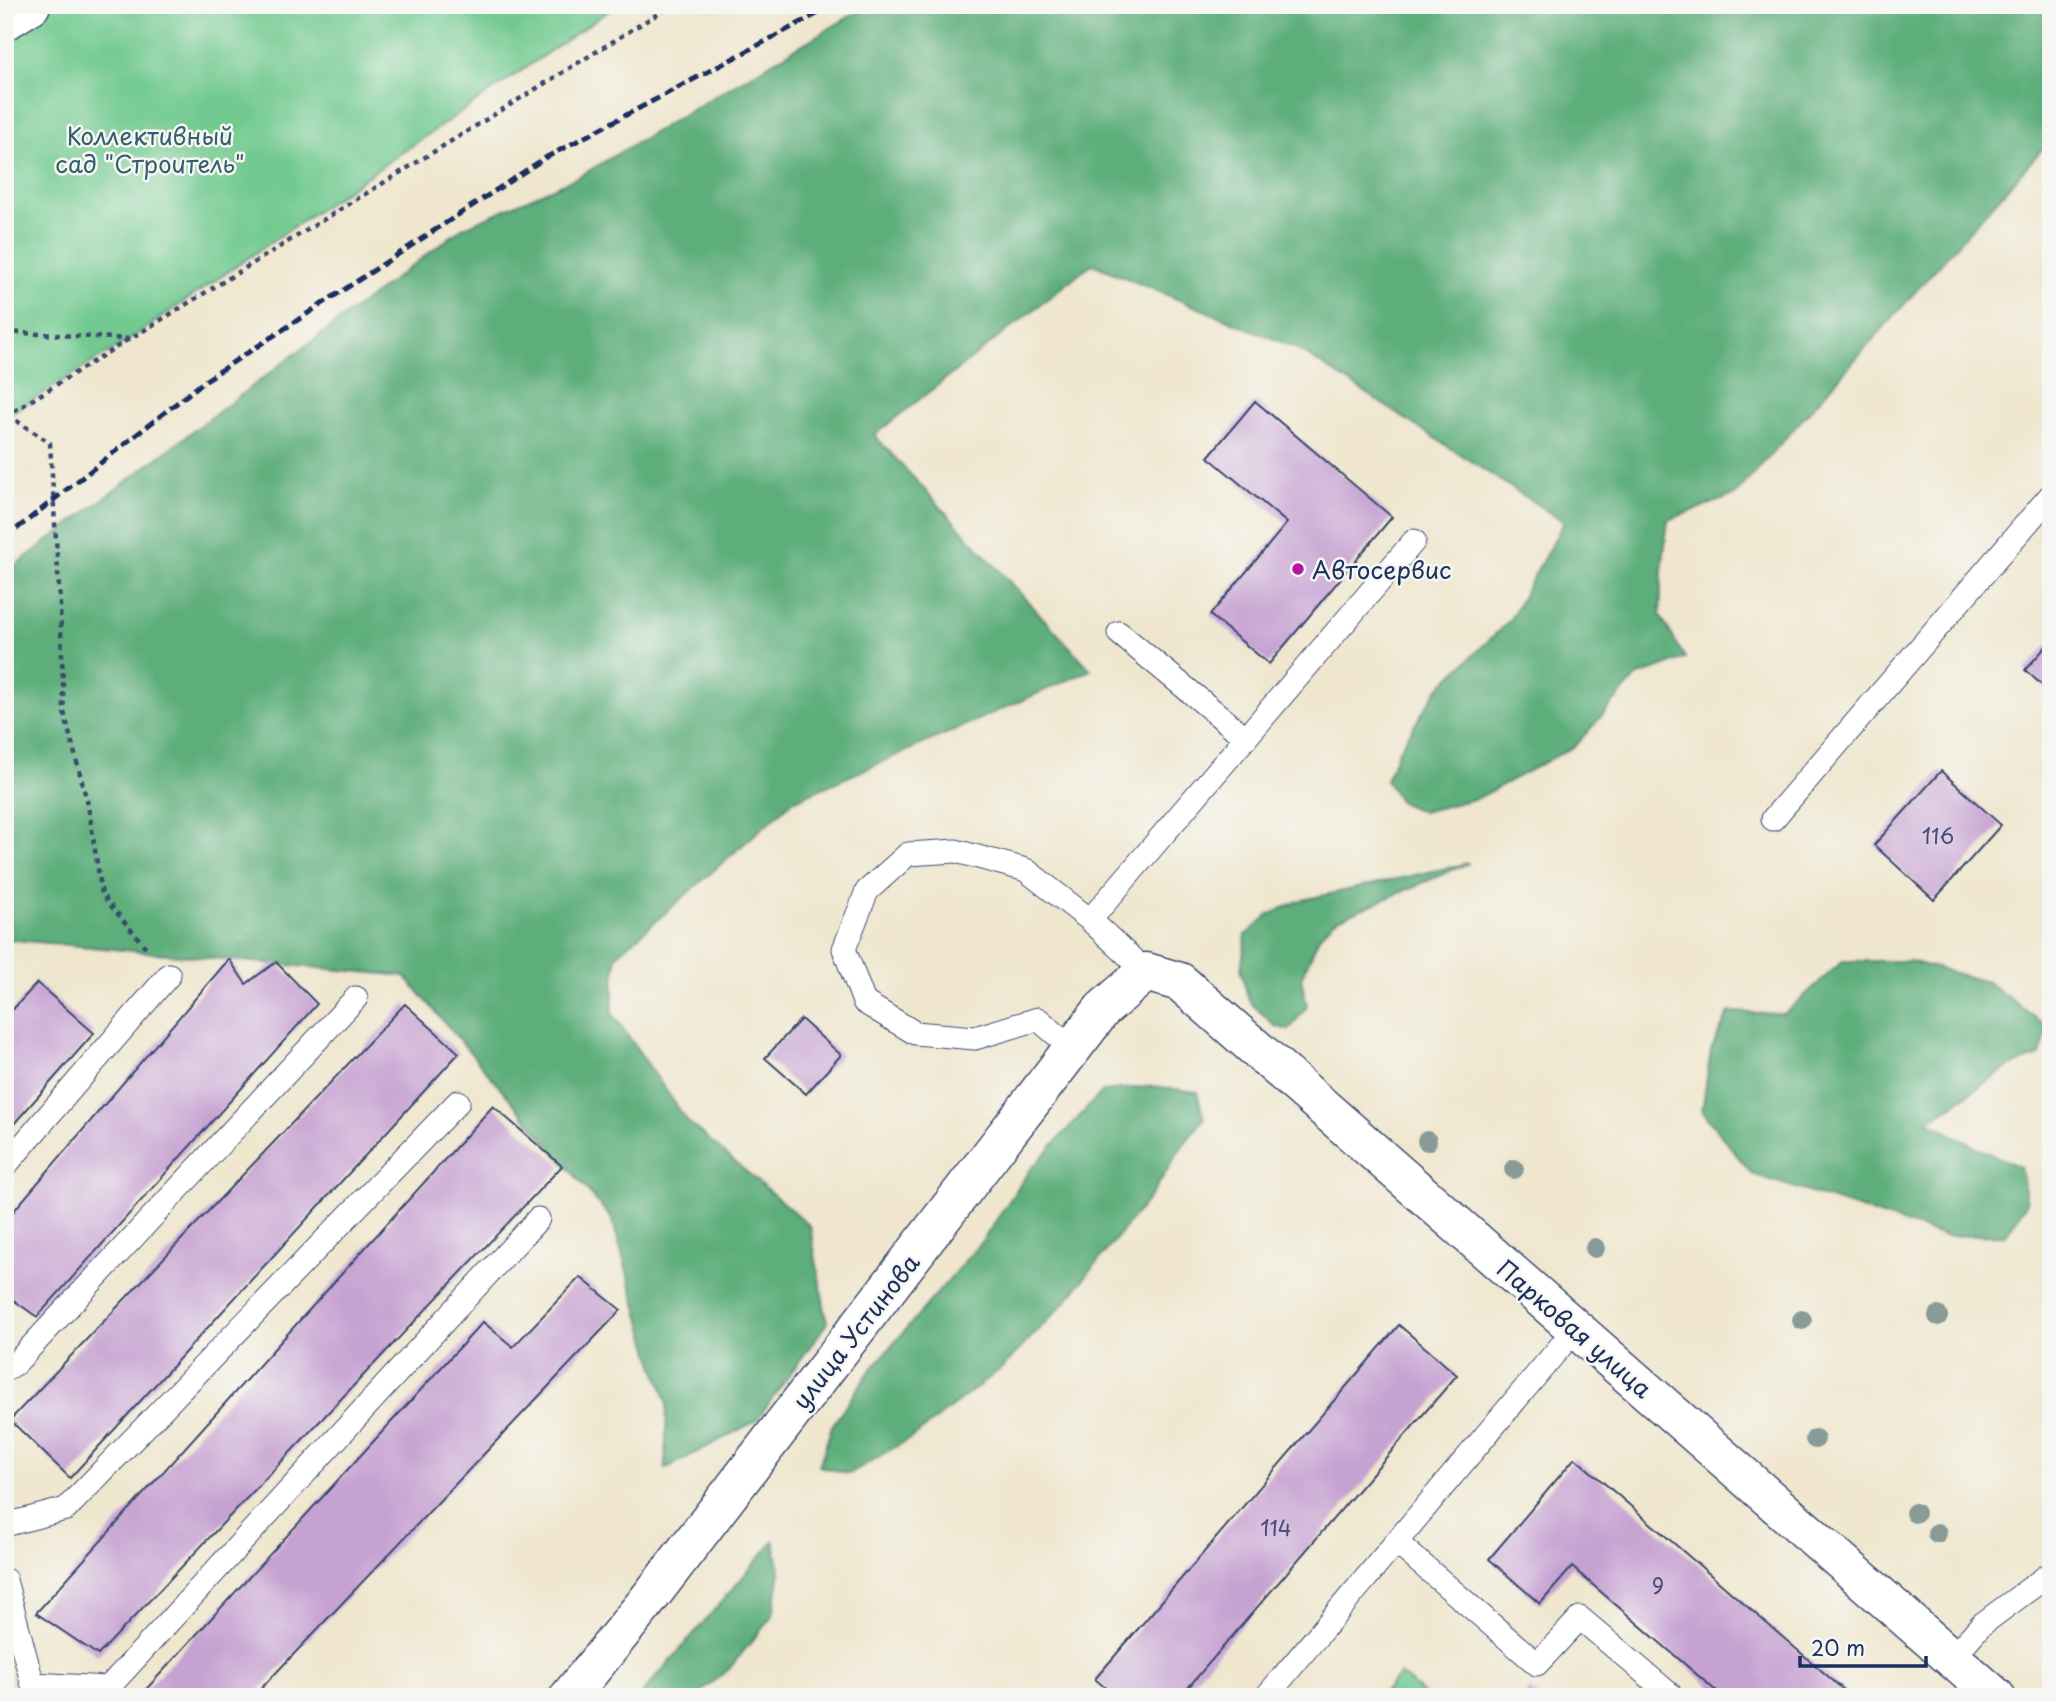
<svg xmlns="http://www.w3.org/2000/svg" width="2056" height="1702" font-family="'Playpen Sans',sans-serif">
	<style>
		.green { fill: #72ca90; stroke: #467c77; stroke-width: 2 }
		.forest { fill: #5dae7a; stroke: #3c6e6c; stroke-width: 2 }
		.building { fill: #c6a2d2 }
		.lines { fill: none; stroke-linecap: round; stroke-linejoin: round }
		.lane-casing { stroke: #3b4a6f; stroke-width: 25 }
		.street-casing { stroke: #3b4a6f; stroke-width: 41 }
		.secondary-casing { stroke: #3b4a6f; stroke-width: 41 }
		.path { stroke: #3b4a6f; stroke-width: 4.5; stroke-dasharray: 5 5; stroke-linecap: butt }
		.lane { stroke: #fff; stroke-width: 23 }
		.street { stroke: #fff; stroke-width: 38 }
		.secondary { stroke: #fff; stroke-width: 38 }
		.rail { stroke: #1b2f5e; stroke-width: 5; stroke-dasharray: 10 5; stroke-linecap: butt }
		.tree { fill: #899b98 }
		.poi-dot { fill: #b5179e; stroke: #f6f6f2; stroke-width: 2.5 }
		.labels { text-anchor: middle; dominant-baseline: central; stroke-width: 5; stroke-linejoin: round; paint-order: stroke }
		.number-label { font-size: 21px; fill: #464c7b }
		.park-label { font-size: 24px; fill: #355e6d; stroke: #f6f6f2 }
		.poi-label { font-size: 24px; fill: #1b2f5e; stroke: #f6f6f2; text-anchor: start }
		.street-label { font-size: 24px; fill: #1b2f5e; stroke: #f6f6f2 }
	</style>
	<rect width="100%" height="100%" fill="#f6f6f2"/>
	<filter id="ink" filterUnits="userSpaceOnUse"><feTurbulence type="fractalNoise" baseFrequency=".0143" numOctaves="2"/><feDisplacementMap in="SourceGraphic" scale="14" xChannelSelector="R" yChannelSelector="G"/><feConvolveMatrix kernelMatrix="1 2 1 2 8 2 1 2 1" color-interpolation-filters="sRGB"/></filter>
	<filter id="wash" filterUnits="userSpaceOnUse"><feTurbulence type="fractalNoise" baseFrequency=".00686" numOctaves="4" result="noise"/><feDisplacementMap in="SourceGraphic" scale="28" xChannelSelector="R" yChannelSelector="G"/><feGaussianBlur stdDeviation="1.57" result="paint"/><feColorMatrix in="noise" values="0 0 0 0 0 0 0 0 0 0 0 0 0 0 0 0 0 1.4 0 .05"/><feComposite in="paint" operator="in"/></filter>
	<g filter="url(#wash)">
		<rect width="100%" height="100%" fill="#efe6cd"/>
		<path class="green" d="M 5,5 L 617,5 L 130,339 L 8,415 L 5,414 Z
			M 1400,1674 L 1427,1697 L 1380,1697 Z"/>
		<path class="forest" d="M 869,5 L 2051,5 L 2051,139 L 1735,495 L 1668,520 L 1662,570 L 1660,615 L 1685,658 L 1636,677 L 1575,746 L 1478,798 L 1422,812 L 1400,802 L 1386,780 L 1399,750 L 1436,691 L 1509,621 L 1564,522 L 1296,348 L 1092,264 L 874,435 L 1091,670 L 793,801 L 616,956 L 612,1013 L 688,1122 L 810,1226 L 827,1323 L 756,1421 L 665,1469 L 667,1402 L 651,1356 L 612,1219 L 405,976 L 5,939 L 5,573 L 462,228 L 578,177 Z
			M 1469,863 L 1336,920 L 1320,935 L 1301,978 L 1307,1006 L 1289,1030 L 1275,1026 L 1249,1001 L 1241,971 L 1246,935 L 1268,915 L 1298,901 Z
			M 1843,961 L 1910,961 L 1987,982 L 2048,1027 L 2040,1056 L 2010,1066 L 1929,1121 L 1973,1146 L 2020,1167 L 2027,1202 L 2006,1235 L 1944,1236 L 1752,1174 L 1702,1112 L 1711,1050 L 1729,1012 L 1784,1014 Z
			M 1152,1086 L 1197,1092 L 1204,1119 L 1183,1145 L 1152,1194 L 1066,1301 L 1003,1367 L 916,1435 L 849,1474 L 819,1466 L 832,1426 L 869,1372 L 983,1240 L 1029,1171 L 1103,1091 Z
			M 774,1541 L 780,1572 L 773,1615 L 729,1669 L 695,1697 L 639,1697 Z"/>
		<g id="blocks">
			<path class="building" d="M 1255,401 L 1392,517 L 1269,664 L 1210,615 L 1287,523 L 1208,457 Z
				M 2051,641 L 2051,693 L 2025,670 Z
				M 1941,771 L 2001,825 L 1934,900 L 1874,845 Z
				M 229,959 L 246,984 L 276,962 L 317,1004 L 37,1317 L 5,1294 L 5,1221 Z
				M 37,983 L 94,1033 L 5,1134 L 5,1018 Z
				M 405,1004 L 459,1053 L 70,1478 L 10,1420 Z
				M 801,1019 L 841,1055 L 806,1094 L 765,1058 Z
				M 493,1106 L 562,1166 L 98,1655 L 36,1613 Z
				M 580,1277 L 621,1310 L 253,1697 L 139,1697 L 483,1322 L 513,1347 Z
				M 1399,1325 L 1457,1375 L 1180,1697 L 1116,1697 L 1095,1679 Z
				M 1575,1458 L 1852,1697 L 1723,1697 L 1572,1567 L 1540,1604 L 1489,1559 Z
				M 1530,1689 L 1539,1697 L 1524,1697 Z"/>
		</g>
	</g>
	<g filter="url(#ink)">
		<use href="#blocks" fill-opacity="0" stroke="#3b4a6f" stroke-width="2"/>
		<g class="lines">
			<g class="lane-casing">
				<path id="lane" d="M 1119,633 L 1246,738
					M 1773,819 L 2051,495
					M 1090,920 L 1414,541
					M 1072,1048 L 1038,1019 L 975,1038 L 915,1033 L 864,1002 L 844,949 L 867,891 L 908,854 L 956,851 L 1026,870 L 1090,920 L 1146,972
					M 5,1166 L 169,975
					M 5,1370 L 16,1363 L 356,998
					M 5,1525 L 66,1509 L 458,1102
					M 1396,1542 L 1537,1664 L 1580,1618 L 1673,1697
					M 5,1580 L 36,1697
					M 1952,1658 L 1981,1625 L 2051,1573
					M 33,1684 L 108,1688 L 538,1219
					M 1266,1697 L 1576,1328"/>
			</g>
			<g class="street-casing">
				<path id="street" d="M 5,21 L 31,5"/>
			</g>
			<g class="secondary-casing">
				<path id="secondary" d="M 569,1697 L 644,1605 L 1102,1010 L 1146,972 L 1180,982 L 1996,1697"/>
			</g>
			<path class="path" d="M 5,332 L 130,339 L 672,5
				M 5,414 L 8,415 L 129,339
				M 8,415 L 50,443 L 60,604 L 64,712 L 88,805 L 102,895 L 148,950"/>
			<use href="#lane" class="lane"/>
			<use href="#street" class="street"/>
			<use href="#secondary" class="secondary"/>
			<path class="rail" d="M 5,538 L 206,380 L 545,158 L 834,5"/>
		</g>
		<g class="tree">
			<circle cx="1427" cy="1141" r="10"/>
			<circle cx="1514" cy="1169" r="10"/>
			<circle cx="1595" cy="1248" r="10"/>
			<circle cx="1938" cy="1316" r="10"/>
			<circle cx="1802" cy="1320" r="10"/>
			<circle cx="1815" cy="1439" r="10"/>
			<circle cx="1915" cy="1513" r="10"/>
			<circle cx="1937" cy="1533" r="10"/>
		</g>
	</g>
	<circle class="poi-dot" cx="1298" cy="569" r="7"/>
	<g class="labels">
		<g class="number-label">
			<text x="1938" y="835">116</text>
			<text x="1276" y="1527">114</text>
			<text x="1658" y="1585">9</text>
		</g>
		<g class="park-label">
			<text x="150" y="135">Коллективный<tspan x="150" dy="28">сад "Строитель"</tspan></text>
		</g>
		<g class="poi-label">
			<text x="1312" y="569">Автосервис</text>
		</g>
		<g class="street-label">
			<text transform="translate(1575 1328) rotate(41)">Парковая улица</text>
			<text transform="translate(855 1331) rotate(-52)">улица Устинова</text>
		</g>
	</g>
	<rect width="2056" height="1702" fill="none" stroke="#f6f6f2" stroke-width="28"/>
	<path d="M1800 1656v10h126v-10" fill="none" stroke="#1b2f5e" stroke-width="3.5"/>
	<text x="1811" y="1656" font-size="21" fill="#1b2f5e" stroke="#f6f6f2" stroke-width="5" paint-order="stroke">20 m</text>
</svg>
